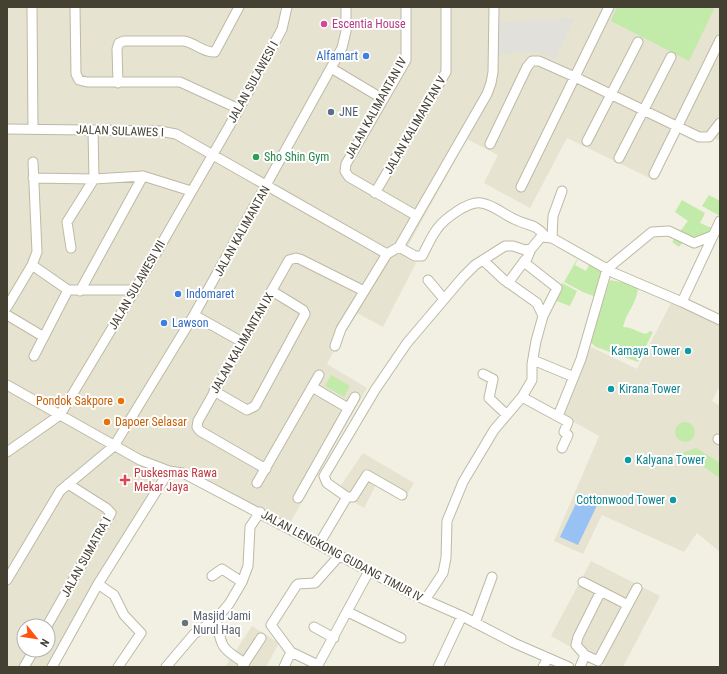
<svg xmlns="http://www.w3.org/2000/svg" width="727" height="674" font-family="'Roboto Condensed',sans-serif">
	<style>
		.residential { fill: #e6e3d0; fill-rule: evenodd }
		.green { fill: #c2eaa8; fill-rule: evenodd }
		.parking { fill: #e2e0db }
		.water { fill: #99c2f4 }
		.lines { fill: none; stroke-linecap: round; stroke-linejoin: round }
		.minor-casing { stroke: #beb9a4; stroke-width: 11 }
		.minor { stroke: #fff; stroke-width: 9 }
		.hotel-dot { fill: #d1479c; stroke: #fff; stroke-width: 1.5 }
		.shop-dot { fill: #3f7fe0; stroke: #fff; stroke-width: 1.5 }
		.service-dot { fill: #5c6f8a; stroke: #fff; stroke-width: 1.5 }
		.leisure-dot { fill: #2e9e5b; stroke: #fff; stroke-width: 1.5 }
		.culture-dot { fill: #0f9aa8; stroke: #fff; stroke-width: 1.5 }
		.food-dot { fill: #e8710a; stroke: #fff; stroke-width: 1.5 }
		.health-dot { fill: #e0444e; stroke: #fff; stroke-width: 1.5 }
		.worship-dot { fill: #6b7280; stroke: #fff; stroke-width: 1.5 }
		.labels { text-anchor: middle; dominant-baseline: central; stroke-width: 4; stroke-linejoin: round; paint-order: stroke }
		.hotel-label { font-size: 12px; fill: #b23c85; stroke: #fff; text-anchor: start }
		.shop-label { font-size: 12px; fill: #366cbe; stroke: #fff; text-anchor: start }
		.street-label { font-size: 12px; fill: #444032; stroke: #fff }
		.service-label { font-size: 12px; fill: #4e5e75; stroke: #fff; text-anchor: start }
		.leisure-label { font-size: 12px; fill: #27864d; stroke: #fff; text-anchor: start }
		.culture-label { font-size: 12px; fill: #0d838f; stroke: #fff; text-anchor: end }
		.food-label { font-size: 12px; fill: #c56008; stroke: #fff; text-anchor: end }
		.health-label { font-size: 12px; fill: #be3a42; stroke: #fff; text-anchor: start }
		.worship-label { font-size: 12px; fill: #5b616d; stroke: #fff; text-anchor: start }
	</style>
	<rect width="100%" height="100%" fill="#f2f0e2"/>
	<path class="residential" d="M 7,7 L 720,7 L 720,140 L 680,131 L 656,181 L 567,138 L 530,208 L 484,183 L 498,155 L 467,139 L 403,255 L 416,263 L 383,327 L 355,312 L 327,364 L 367,388 L 290,523 L 180,469 L 160,471 L 131,525 L 48,667 L 7,667 ZM 24,626 L 48,626 L 48,650 L 24,650 Z
		M 672,301 L 720,320 L 720,386 L 712,401 L 720,406 L 720,552 L 697,533 L 684,552 L 602,515 L 583,554 L 554,541 L 599,436 L 560,414 L 591,347 L 637,369 Z
		M 363,453 L 414,483 L 403,501 L 376,485 L 364,508 L 337,491 Z
		M 591,561 L 660,596 L 623,667 L 607,667 L 551,636 Z
		M 252,626 L 279,643 L 266,667 L 225,667 Z"/>
	<path class="green" d="M 617,7 L 715,7 L 689,61 L 611,21 Z
		M 709,195 L 720,201 L 720,216 L 702,206 Z
		M 682,200 L 705,213 L 700,223 L 714,229 L 705,247 L 686,238 L 679,247 L 672,242 L 688,221 L 675,212 Z
		M 580,254 L 604,270 L 596,297 L 583,292 L 564,282 ZM 579,257 L 590,263 L 586,271 L 575,265 Z
		M 610,280 L 626,283 L 638,288 C 637,303 626,313 623,327 C 632,327 637,332 646,334 L 650,331 L 653,332 L 638,362 L 596,347 L 589,341 Z
		M 562,283 L 577,291 L 570,306 L 554,300 Z
		M 331,375 L 350,386 L 344,397 L 325,386 Z
		M675 432a10 10 0 1 1 20 0a10 10 0 1 1-20 0Z
		M 696,448 L 720,463 L 720,478 C 703,467 697,457 676,464 L 682,453 Z"/>
	<path class="parking" d="M 575,18 L 555,59 L 538,52 L 510,53 L 497,56 L 499,22 Z"/>
	<path class="water" d="M 580,495 L 592,501 L 594,496 L 601,497 L 578,545 L 560,537 Z"/>
	<g class="lines">
		<g class="minor-casing">
			<path id="minor" d="M 32,7 L 33,129
				M 75,7 L 76,74 L 79,80 L 87,82 L 180,82 L 239,109
				M 406,7 L 406,60 L 346,164 L 345,171 L 349,177 L 417,216
				M 331,68 L 383,99
				M 118,83 L 117,49 L 119,43 L 124,41 L 184,41 C 195,43 204,53 215,52 L 239,7
				M 7,129 L 160,131 L 176,134 L 387,254 L 399,247 L 487,94 L 491,83 L 493,72 L 494,7
				M 587,141 L 638,42
				M 490,144 L 527,67 L 532,61 L 539,61 L 575,77 L 699,137 L 709,137 L 720,123
				M 619,158 L 671,57
				M 33,162 L 37,252 L 32,265 L 68,290 L 135,290
				M 654,174 L 720,40
				M 33,178 L 94,179 L 143,176 L 191,191
				M 521,187 L 609,7
				M 375,193 L 446,72 L 446,7
				M 720,221 L 682,302 L 720,320
				M 552,238 L 553,216 L 562,191
				M 399,247 L 415,256 L 422,256 C 427,247 431,237 437,229 C 444,219 468,201 481,203 C 492,204 503,214 514,219 C 527,226 535,223 545,236
				M 71,248 L 67,222 L 94,179 L 93,130
				M 483,260 L 503,279 L 537,303 L 543,316
				M 428,280 L 444,299
				M 508,283 L 525,260
				M 80,291 L 143,176
				M 7,307 L 32,265
				M 7,315 L 44,337
				M 194,315 L 242,342
				M 335,346 L 341,329 L 387,254
				M 34,356 L 68,290
				M 533,360 L 574,377
				M 483,374 L 493,379 L 489,398 L 507,415
				M 7,385 L 140,460 L 169,471 L 183,473 L 412,594 L 462,616 L 514,643 L 569,667
				M 312,387 L 348,408
				M 214,391 L 247,410 L 255,406 L 305,314 L 303,310 L 272,291
				M 522,397 L 532,380 L 532,364 L 536,341 L 543,316 L 557,288 L 525,263 L 531,249 L 541,237 L 552,238 L 614,273 L 682,302
				M 558,416 L 581,359 L 607,269 L 652,232 L 669,231 L 694,243 L 712,236
				M 718,439 L 720,440
				M 7,452 L 60,415 L 135,290 L 239,109 L 282,29 L 287,7
				M 266,469 L 200,431 L 197,427 L 198,421 L 289,260 L 296,258 L 300,259 L 364,291
				M 257,483 L 319,375
				M 347,497 L 327,483 L 324,476 L 375,390 L 407,343 L 463,277 L 475,265 L 505,246 L 513,246 L 525,250 L 531,249
				M 298,498 L 355,397
				M 319,544 L 347,497 L 353,497 L 367,475 L 402,495
				M 340,555 L 315,583 L 298,584 L 296,586 L 271,625 L 291,652 L 318,665 L 369,571
				M 212,576 L 222,569 L 242,582
				M 7,580 L 60,491 L 114,446 L 194,315 L 342,48 L 346,31 L 346,7
				M 583,582 L 628,605
				M 98,584 L 114,595 L 124,615 L 141,633 L 118,667
				M 601,591 L 578,637 L 576,645 L 585,655 L 598,661 L 637,588
				M 425,600 L 443,573 L 446,558 L 447,521 L 463,482 L 494,430 L 522,397 L 568,422 L 564,432 L 568,435 L 562,448
				M 348,612 L 401,638
				M 216,619 C 222,647 220,648 245,663
				M 475,623 L 492,577
				M 47,626 L 111,513 L 106,508 L 68,484
				M 314,627 L 334,638
				M 24,667 L 34,650
				M 52,667 L 98,584 L 169,471
				M 166,667 L 194,634 L 216,619 L 229,604 L 242,582 L 248,566 L 250,527 L 260,512
				M 242,667 L 261,638
				M 284,667 L 291,652
				M 438,667 L 462,616
				M 543,667 L 548,658
				M 580,667 L 585,655"/>
		</g>
		<use href="#minor" class="minor"/>
	</g>
	<circle class="hotel-dot" cx="324" cy="24" r="4"/>
	<g class="shop-dot">
		<circle cx="366" cy="56" r="4"/>
		<circle cx="178" cy="294" r="4"/>
		<circle cx="164" cy="323" r="4"/>
	</g>
	<circle class="service-dot" cx="331" cy="112" r="4"/>
	<circle class="leisure-dot" cx="256" cy="157" r="4"/>
	<g class="culture-dot">
		<circle cx="688" cy="351" r="4"/>
		<circle cx="611" cy="389" r="4"/>
		<circle cx="628" cy="460" r="4"/>
		<circle cx="673" cy="500" r="4"/>
	</g>
	<g class="food-dot">
		<circle cx="121" cy="401" r="4"/>
		<circle cx="107" cy="422" r="4"/>
	</g>
	<path class="health-dot" d="M123 474h4v4h4v4h-4v4h-4v-4h-4v-4h4z"/>
	<circle class="worship-dot" cx="185" cy="623" r="4"/>
	<g class="labels">
		<g class="hotel-label">
			<text x="332" y="24">Escentia House</text>
		</g>
		<g class="shop-label">
			<text x="358" y="56" text-anchor="end">Alfamart</text>
			<text x="186" y="294">Indomaret</text>
			<text x="172" y="323">Lawson</text>
		</g>
		<g class="street-label">
			<text transform="translate(253 82) rotate(-61)">JALAN SULAWESI I</text>
			<text transform="translate(376 108) rotate(-61)">JALAN KALIMANTAN IV</text>
			<text transform="translate(415 125) rotate(-60)">JALAN KALIMANTAN V</text>
			<text transform="translate(120 131) rotate(2)">JALAN SULAWES I</text>
			<text transform="translate(242 231) rotate(-61)">JALAN KALIMANTAN</text>
			<text transform="translate(137 285) rotate(-60)">JALAN SULAWESI VII</text>
			<text transform="translate(242 343) rotate(-60)">JALAN KALIMANTAN IX</text>
			<text transform="translate(342 556) rotate(28)">JALAN LENGKONG GUDANG TIMUR IV</text>
			<text transform="translate(86 557) rotate(-61)">JALAN SUMATRA I</text>
		</g>
		<g class="service-label">
			<text x="339" y="112">JNE</text>
		</g>
		<g class="leisure-label">
			<text x="264" y="157">Sho Shin Gym</text>
		</g>
		<g class="culture-label">
			<text x="680" y="351">Kamaya Tower</text>
			<text x="619" y="389" text-anchor="start">Kirana Tower</text>
			<text x="636" y="460" text-anchor="start">Kalyana Tower</text>
			<text x="665" y="500">Cottonwood Tower</text>
		</g>
		<g class="food-label">
			<text x="113" y="401">Pondok Sakpore</text>
			<text x="115" y="422" text-anchor="start">Dapoer Selasar</text>
		</g>
		<g class="health-label">
			<text x="134" y="473">Puskesmas Rawa<tspan x="134" dy="14">Mekar Jaya</tspan></text>
		</g>
		<g class="worship-label">
			<text x="193" y="616">Masjid Jami<tspan x="193" dy="14">Nurul Haq</tspan></text>
		</g>
	</g>
	<rect width="727" height="674" fill="none" stroke="#444032" stroke-width="16"/>
	<g transform="translate(36 638) rotate(120)"><circle r="19" fill="#ffffff" stroke="#b4b3ad"/>
	<path d="M0-3L7 15L0 10L-7 15Z" fill="#ff540c"/>
	<text y="-6" font-size="11" font-weight="bold" text-anchor="middle" fill="#444032">N</text>
	</g>
</svg>
